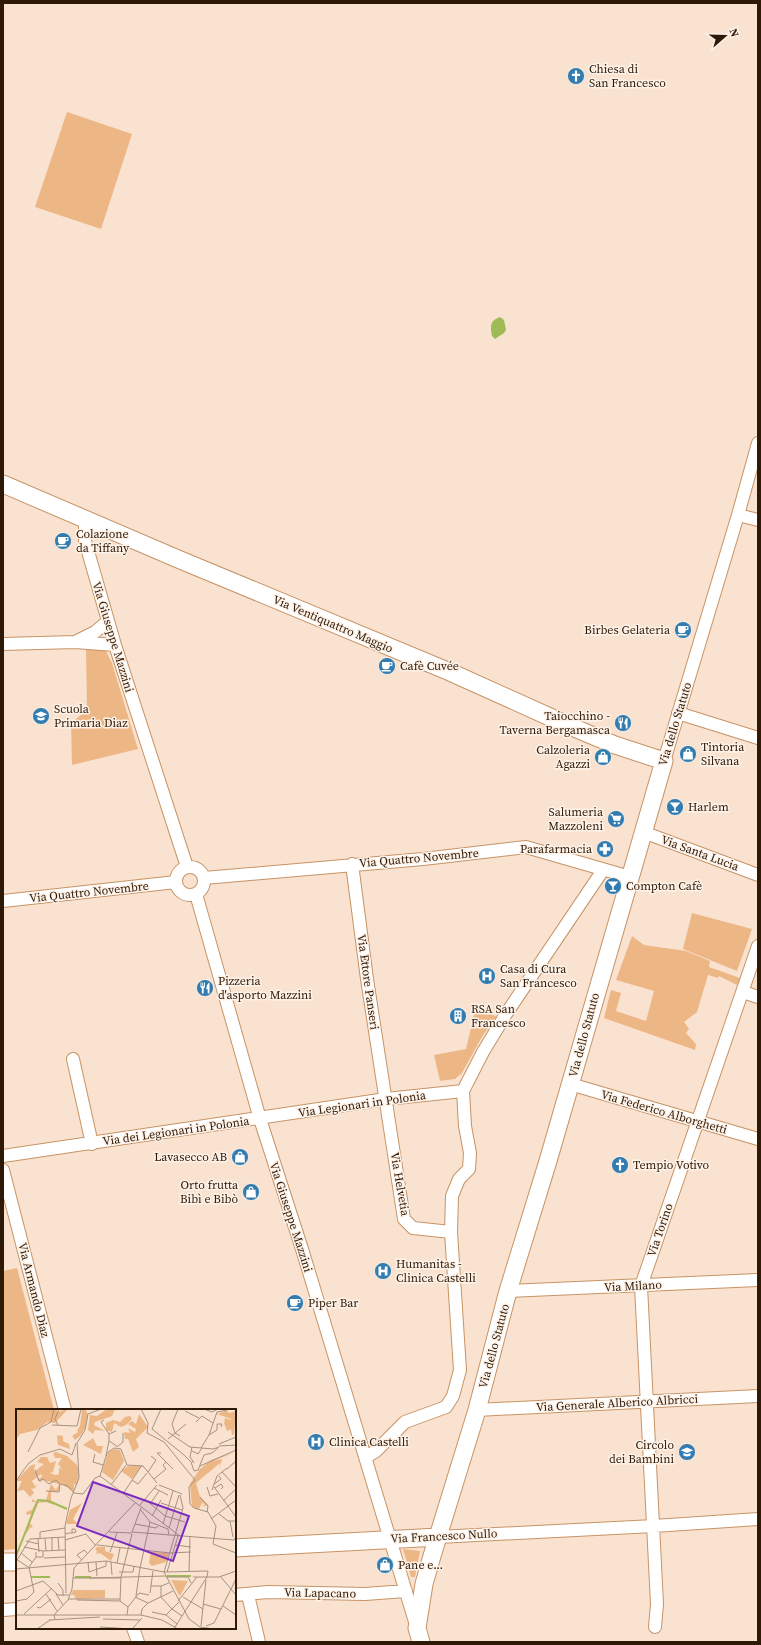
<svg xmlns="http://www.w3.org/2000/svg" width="761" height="1645" font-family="'Source Serif 4',serif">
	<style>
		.green { fill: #edb685 }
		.water { fill: #9fbb56 }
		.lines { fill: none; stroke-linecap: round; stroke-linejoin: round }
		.street-casing { stroke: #c79365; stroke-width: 14 }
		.secondary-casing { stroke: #c79365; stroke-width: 19 }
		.street { stroke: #fff; stroke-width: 12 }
		.secondary { stroke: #fff; stroke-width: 17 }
		.labels { text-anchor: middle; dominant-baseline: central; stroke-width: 3; stroke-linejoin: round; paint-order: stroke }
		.poi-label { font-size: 12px; fill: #2d1906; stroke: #fef2e9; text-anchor: start }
		.street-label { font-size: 12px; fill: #2d1906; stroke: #fef2e9 }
		.inset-river { fill: none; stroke: #9fbb56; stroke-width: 2 }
		.inset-road { fill: none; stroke: #a7927f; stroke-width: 1 }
		.view { fill: #7b2cbf; fill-opacity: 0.15; stroke: #7b2cbf; stroke-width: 2 }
		.inset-edge { fill: none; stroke: #2d1906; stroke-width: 2 }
	</style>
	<rect width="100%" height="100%" fill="#f9e3d0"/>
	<path class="green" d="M 67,112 L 132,134 L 101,229 L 35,207 Z
		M 86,648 L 105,649 L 112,663 L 138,749 L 72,765 L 71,723 L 87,710 Z
		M 692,913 L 752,929 L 737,971 L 683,949 Z
		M 632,936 L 644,945 L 686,951 L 710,961 L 709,967 L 740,978 L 737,985 L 719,976 L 718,978 L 708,975 L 697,1012 L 684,1022 L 689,1029 L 686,1033 L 696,1044 L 695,1050 L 604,1018 L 611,990 L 621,993 L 616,1011 L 646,1021 L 654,991 L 616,980 Z
		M 476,1006 L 497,1017 L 483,1035 L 462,1073 L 455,1079 L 440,1081 L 434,1055 L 466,1049 Z
		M 17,1268 L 54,1410 L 17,1410 L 17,1549 L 3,1550 L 3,1271 Z
		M 403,1549 L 420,1551 L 415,1577 L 411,1577 Z"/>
	<path class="water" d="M 500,317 L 504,320 L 506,330 L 504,333 L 495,339 L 492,336 C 490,325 490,321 500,317 Z"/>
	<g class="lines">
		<g class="street-casing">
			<path id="street" d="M 738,515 L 758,520
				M 85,519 L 85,541 L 115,645 L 187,867
				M 75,642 L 95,632 L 108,621
				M 3,644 L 75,642 L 115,645
				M 678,713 L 758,738
				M 664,761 L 738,515 L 758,443
				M 643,832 L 758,875
				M 352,864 L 367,979 L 404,1219 L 413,1228 L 451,1232
				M176 881a14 14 0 1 1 28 0a14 14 0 1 1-28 0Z
				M 204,878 L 423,859 L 526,847 L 630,877
				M 196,894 L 260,1119 L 302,1249 L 416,1625
				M 3,901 L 176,882
				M 743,992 L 758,997
				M 73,1059 L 92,1144
				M 570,1084 L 758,1139
				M 3,1156 L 386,1099 L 463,1091
				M 3,1170 L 65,1410
				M 508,1291 L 758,1280
				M 477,1410 L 758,1396
				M 366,1457 L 376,1451 L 405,1422 L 446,1407 L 453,1396 L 460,1370 L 451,1232 L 452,1196 L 459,1179 L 469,1169 L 470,1153 L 465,1126 L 463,1091 L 483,1052 L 506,1014 L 603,870
				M 438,1537 L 654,1526 L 758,1519
				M 235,1595 L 268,1592 L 365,1594 L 406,1591
				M 248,1595 L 259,1642
				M 3,1610 L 17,1609
				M 655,1627 L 657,1604 L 641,1286 L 758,946
				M 133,1628 L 138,1642"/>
		</g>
		<g class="secondary-casing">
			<path id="secondary" d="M 3,484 L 178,559 L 450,672 L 572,727 L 615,745 L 664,761 L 548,1161 L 508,1291 L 477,1410 L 432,1556 L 424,1584 L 417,1628 L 421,1642
				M 235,1548 L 438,1537
				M 3,1562 L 17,1562"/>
		</g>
		<use href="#street" class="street"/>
		<use href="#secondary" class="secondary"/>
	</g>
	<defs>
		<g id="church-disc" transform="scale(0.9)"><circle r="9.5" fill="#327cb0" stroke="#fef2e9"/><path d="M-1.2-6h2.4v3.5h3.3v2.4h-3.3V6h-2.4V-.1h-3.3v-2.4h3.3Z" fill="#fff"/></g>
		<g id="cafe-disc" transform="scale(0.9)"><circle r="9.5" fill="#327cb0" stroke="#fef2e9"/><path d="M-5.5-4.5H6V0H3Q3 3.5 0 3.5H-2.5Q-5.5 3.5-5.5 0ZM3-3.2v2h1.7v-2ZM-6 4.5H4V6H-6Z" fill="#fff"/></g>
		<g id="school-disc" transform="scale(0.9)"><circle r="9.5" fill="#327cb0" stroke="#fef2e9"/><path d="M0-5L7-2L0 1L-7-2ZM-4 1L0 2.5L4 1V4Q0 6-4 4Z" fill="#fff"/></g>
		<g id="restaurant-disc" transform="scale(0.9)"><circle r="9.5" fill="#327cb0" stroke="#fef2e9"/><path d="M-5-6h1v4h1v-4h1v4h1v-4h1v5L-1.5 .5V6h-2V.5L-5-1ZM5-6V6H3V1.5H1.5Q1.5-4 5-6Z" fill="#fff"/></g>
		<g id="shop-disc" transform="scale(0.9)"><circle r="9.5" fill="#327cb0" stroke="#fef2e9"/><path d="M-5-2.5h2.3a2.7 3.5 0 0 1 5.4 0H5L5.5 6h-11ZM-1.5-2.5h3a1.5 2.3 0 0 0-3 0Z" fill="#fff"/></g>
		<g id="bar-disc" transform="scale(0.9)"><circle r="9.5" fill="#327cb0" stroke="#fef2e9"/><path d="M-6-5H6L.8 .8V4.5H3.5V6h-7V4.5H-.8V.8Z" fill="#fff"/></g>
		<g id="supermarket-disc" transform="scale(0.9)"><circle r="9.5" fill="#327cb0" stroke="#fef2e9"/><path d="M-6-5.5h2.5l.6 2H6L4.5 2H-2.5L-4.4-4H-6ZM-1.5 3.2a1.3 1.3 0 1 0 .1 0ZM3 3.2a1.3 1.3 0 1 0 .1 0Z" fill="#fff"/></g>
		<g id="pharmacy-disc" transform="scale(0.9)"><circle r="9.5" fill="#327cb0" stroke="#fef2e9"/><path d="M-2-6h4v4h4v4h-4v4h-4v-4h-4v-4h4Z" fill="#fff"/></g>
		<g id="hospital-disc" transform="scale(0.9)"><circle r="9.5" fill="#327cb0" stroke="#fef2e9"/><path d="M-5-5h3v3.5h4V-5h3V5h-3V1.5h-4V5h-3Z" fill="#fff"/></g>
		<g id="building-disc" transform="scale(0.9)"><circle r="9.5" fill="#327cb0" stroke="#fef2e9"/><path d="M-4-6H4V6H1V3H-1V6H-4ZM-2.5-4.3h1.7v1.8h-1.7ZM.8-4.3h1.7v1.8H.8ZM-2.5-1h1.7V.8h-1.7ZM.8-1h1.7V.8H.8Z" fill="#fff"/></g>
	</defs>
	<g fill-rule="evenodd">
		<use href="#church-disc" x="576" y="76"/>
		<use href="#cafe-disc" x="63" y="541"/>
		<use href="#cafe-disc" x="683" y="630"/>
		<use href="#cafe-disc" x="387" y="666"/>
		<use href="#school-disc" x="41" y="716"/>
		<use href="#restaurant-disc" x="623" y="723"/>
		<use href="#shop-disc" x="688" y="754"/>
		<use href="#shop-disc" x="603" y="757"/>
		<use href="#bar-disc" x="675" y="807"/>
		<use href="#supermarket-disc" x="616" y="819"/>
		<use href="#pharmacy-disc" x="605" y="849"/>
		<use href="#bar-disc" x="613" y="886"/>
		<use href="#hospital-disc" x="487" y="976"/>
		<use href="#restaurant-disc" x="205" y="988"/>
		<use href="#building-disc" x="458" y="1016"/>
		<use href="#shop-disc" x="240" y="1157"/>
		<use href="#church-disc" x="620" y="1165"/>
		<use href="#shop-disc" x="251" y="1192"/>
		<use href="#hospital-disc" x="383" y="1271"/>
		<use href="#cafe-disc" x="295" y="1303"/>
		<use href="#hospital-disc" x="316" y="1442"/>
		<use href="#school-disc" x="687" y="1452"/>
		<use href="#shop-disc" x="385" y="1565"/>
	</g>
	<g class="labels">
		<g class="poi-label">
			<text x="589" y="69">Chiesa di<tspan x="589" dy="14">San Francesco</tspan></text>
			<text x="76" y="534">Colazione<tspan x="76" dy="14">da Tiffany</tspan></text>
			<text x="670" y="630" text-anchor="end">Birbes Gelateria</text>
			<text x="400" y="666">Cafè Cuvée</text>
			<text x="54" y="709">Scuola<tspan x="54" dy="14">Primaria Diaz</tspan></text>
			<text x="610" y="716" text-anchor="end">Taiocchino -<tspan x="610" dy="14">Taverna Bergamasca</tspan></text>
			<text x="701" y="747">Tintoria<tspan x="701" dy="14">Silvana</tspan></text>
			<text x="590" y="750" text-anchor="end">Calzoleria<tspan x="590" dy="14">Agazzi</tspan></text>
			<text x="688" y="807">Harlem</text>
			<text x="603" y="812" text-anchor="end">Salumeria<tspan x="603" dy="14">Mazzoleni</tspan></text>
			<text x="592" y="849" text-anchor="end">Parafarmacia</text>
			<text x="626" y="886">Compton Cafè</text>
			<text x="500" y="969">Casa di Cura<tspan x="500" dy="14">San Francesco</tspan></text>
			<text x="218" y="981">Pizzeria<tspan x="218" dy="14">d'asporto Mazzini</tspan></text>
			<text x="471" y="1009">RSA San<tspan x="471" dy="14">Francesco</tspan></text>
			<text x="227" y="1157" text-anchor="end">Lavasecco AB</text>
			<text x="633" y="1165">Tempio Votivo</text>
			<text x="238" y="1185" text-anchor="end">Orto frutta<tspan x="238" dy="14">Bibì e Bibò</tspan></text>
			<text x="396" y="1264">Humanitas -<tspan x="396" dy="14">Clinica Castelli</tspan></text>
			<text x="308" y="1303">Piper Bar</text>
			<text x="329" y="1442">Clinica Castelli</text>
			<text x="674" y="1445" text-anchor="end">Circolo<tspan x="674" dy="14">dei Bambini</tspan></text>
			<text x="398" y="1565">Pane e...</text>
		</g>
		<g class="street-label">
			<text transform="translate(333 624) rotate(23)">Via Ventiquattro Maggio</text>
			<text transform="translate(113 637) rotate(73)">Via Giuseppe Mazzini</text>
			<text transform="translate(675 724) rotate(-73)">Via dello Statuto</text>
			<text transform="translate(700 853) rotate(20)">Via Santa Lucia</text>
			<text transform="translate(419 858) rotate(-5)">Via Quattro Novembre</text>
			<text transform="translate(89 892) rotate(-6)">Via Quattro Novembre</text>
			<text transform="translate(368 982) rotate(82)">Via Ettore Panseri</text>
			<text transform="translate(584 1035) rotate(-75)">Via dello Statuto</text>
			<text transform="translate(362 1104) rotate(-8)">Via Legionari in Polonia</text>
			<text transform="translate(664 1112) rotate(16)">Via Federico Alborghetti</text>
			<text transform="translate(176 1131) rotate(-8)">Via dei Legionari in Polonia</text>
			<text transform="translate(400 1184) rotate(80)">Via Helvetia</text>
			<text transform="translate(291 1217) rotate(72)">Via Giuseppe Mazzini</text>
			<text transform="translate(660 1230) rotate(-71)">Via Torino</text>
			<text transform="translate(633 1286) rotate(-3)">Via Milano</text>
			<text transform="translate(34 1290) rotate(76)">Via Armando Diaz</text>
			<text transform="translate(494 1346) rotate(-75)">Via dello Statuto</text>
			<text transform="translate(617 1403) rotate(-3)">Via Generale Alberico Albricci</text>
			<text transform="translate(444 1536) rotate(-3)">Via Francesco Nullo</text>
			<text transform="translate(320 1593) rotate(1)">Via Lapacano</text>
		</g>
	</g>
	<g transform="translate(16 1409)">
		<rect width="220" height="220" fill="#f9e3d0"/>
		<path d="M 1,0 L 41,0 L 41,3 L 52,0 L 39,14 L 31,13 L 21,21 L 4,25 L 1,29 ZM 69,0 L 72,5 L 70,17 L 65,26 L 59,31 L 56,27 L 62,23 L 61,21 L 64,17 L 66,1 ZM 91,0 L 99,0 L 96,7 L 79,13 L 78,16 L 89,22 L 79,21 L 77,25 L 72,21 L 74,6 L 81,7 ZM 211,1 L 213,4 L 220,2 L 218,26 L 216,26 L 215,20 L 211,22 L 208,14 L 209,9 L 215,11 L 215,10 L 201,5 ZM 123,5 L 132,18 L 120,30 L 123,38 L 117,43 L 112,30 L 109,30 L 108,23 L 114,24 L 112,19 L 119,23 L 120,20 L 112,15 L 116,12 L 120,15 ZM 114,7 L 116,10 L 110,16 L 105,18 L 98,14 L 96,23 L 90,21 L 90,14 L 97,11 L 104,13 L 109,8 ZM 41,26 L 47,27 L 47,32 L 53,35 L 54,40 L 42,36 ZM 77,29 L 81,37 L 87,37 L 85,45 L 67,36 ZM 98,40 L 104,41 L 108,52 L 97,71 L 86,63 L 92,44 ZM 40,43 L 51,47 L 61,56 L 63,63 L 61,76 L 58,75 L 58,83 L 44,74 L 43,82 L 35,83 L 35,91 L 38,96 L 30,93 L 22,94 L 14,114 L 17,118 L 14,119 L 10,126 L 15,105 L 11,106 L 10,103 L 16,101 L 20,93 L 16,93 L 16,90 L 21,93 L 30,91 L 35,75 L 40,81 L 43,75 L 27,71 L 24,73 L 21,70 L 26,68 L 25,65 L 16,72 L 19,77 L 22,75 L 18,80 L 15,79 L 18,84 L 14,88 L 8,81 L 1,82 L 6,72 L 0,72 L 14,57 L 19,55 L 18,63 L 28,55 L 21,53 L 25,48 L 31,48 L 34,54 L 40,52 L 37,63 L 34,64 L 40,66 L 43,65 L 43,59 L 46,60 L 42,55 L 46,49 L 39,49 L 37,44 ZM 220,43 L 197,52 L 206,50 L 203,61 L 204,54 L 180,74 L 184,88 L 192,96 L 186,98 L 189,95 L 186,94 L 183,100 L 176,98 L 174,75 L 183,61 L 195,51 ZM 112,57 L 125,57 L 116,70 L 105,62 ZM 66,94 L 57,110 L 62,115 L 50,115 L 54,101 ZM 81,138 L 89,138 L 89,142 L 98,145 L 95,152 L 84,144 L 80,145 L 81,142 L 79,139 ZM 135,143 L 153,144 L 150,153 L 136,157 L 133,154 ZM 155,171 L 172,172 L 164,187 L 163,186 ZM 57,181 L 89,181 L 89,189 L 60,190 L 58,186 L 55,186 Z" fill="#edb685"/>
		<path class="inset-river" d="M 0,147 L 22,91 L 33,92 L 51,100M 151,167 L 175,167M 15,168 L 34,168M 59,168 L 75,168"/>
		<path class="inset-road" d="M 125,0 L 132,14 L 131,24 L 148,33 L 179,71 L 173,78 L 174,95 L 178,99 L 192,103 L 200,117 L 197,135 L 220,144M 145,0 L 136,20 L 168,46 L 175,53 L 178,62 L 182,61 L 188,46 L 196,44 L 202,39M 162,0 L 156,15 L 159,24 L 164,27M 162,0 L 178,0M 188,0 L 196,3 L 202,0M 169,2 L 183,9M 88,11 L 85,13 L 93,25M 180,13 L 186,7 L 197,14M 36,16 L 61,17 L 65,0M 42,16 L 39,10 L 43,0M 152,23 L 174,38 L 197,40 L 203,38M 193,26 L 201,21 L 201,15 L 206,15 L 205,18M 152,30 L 170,15M 93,32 L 93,25 L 100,22M 203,35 L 220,28M 102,37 L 107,33 L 107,24M 203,37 L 220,36M 176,38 L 174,48 L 178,54 L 176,52M 185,39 L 193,26 L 201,3 L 211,1M 176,42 L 182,45 L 186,39M 12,43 L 24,19 L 35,13 L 38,0M 145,44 L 141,44 L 150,53M 79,45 L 77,53 L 87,56M 90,47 L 93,32 L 102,38M 111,56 L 127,57 L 141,74M 184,57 L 220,41M 211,60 L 220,52M 19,61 L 23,72 L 27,70 L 33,75 L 40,71 L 44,75M 132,63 L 140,51 L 135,47M 206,63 L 220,78M 84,67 L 164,127M 84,67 L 91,44 L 98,39 L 105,40 L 111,56M 138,70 L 150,60 L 147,56 L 150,53 L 157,60M 116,71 L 122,75 L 131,64M 0,72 L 12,55 L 24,46 L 44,40 L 56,46 L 60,34M 198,75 L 205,70 L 203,67M 95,76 L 110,56M 143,76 L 166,85M 191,78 L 194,87 L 202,85M 198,78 L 220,108M 138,79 L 152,86M 199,79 L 205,75 L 207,78 L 205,80M 196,81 L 201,67 L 211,59M 30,82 L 43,83 L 44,75 L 52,77 L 58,84M 58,84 L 67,85 L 79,69 L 84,67M 107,85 L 126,56M 184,88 L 192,97 L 191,103M 129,90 L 149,107 L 169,113M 207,92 L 220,80M 145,94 L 166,101M 134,95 L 143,82M 123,97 L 141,76M 124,100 L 134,113 L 152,120 L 153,126M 203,105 L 212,112 L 220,112M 136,107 L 145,91M 195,110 L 220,91M 214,112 L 217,128M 119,115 L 140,119 L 142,117M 147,115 L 157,82M 153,119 L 163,86M 93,123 L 116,124M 116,123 L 218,131 L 219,129M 116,123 L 125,99M 49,125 L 53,124 L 56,124 L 60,123 L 59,120 L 56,120 L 56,124M 36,128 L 36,142M 42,128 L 43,141M 22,129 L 23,143M 24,129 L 24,123 L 49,119M 29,129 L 30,142M 49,131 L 70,125 L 80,137M 10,132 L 23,135M 81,136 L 154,144 L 175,143M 159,136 L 175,138M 8,138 L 27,142 L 27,148 L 20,148 L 20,143M 27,142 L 49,141M 94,143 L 101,124M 5,144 L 16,153M 28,149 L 49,148M 0,150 L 12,158M 1,151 L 14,130 L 49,128M 66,151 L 61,146 L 68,141 L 72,145M 72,153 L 73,163 L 90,157 L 90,152M 80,153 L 81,167M 95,153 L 96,166M 101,154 L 104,139M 13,158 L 20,148M 124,159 L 134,113M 0,160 L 90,152 L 148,163 L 192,162 L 191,168 L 159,218M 103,163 L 117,163 L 118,157M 148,163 L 167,99 L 164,86M 148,163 L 173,210 L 184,218 L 198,220M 151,163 L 162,127M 173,163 L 174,127M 204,167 L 220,186M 150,168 L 172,168 L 175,174M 177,168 L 203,168 L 220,162M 57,169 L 105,169M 73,169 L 150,167M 42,174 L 47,181 L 47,187M 135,177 L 145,177 L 153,174M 145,177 L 145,188 L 156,200M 0,182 L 27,172 L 42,186 L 53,186M 50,184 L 49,117 L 55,89 L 63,69 L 61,34 L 69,21 L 72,5 L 85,0M 134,184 L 137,162M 30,185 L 41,202M 40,185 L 47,196M 120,187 L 124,159M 119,188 L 132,194M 167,188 L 187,200M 52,190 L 104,190M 61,191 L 104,192M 0,192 L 11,190 L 18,183 L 13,158M 104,192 L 105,168 L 116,125M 104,192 L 112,198 L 111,206M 162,192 L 181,168M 187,195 L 205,200M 207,197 L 220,206M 21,198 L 24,199 L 35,190M 112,198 L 123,184 L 133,186M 156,200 L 166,207M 136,203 L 150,206 L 163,193M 8,205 L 36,179M 0,206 L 125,206 L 146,211 L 162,220M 125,206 L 126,200 L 132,194 L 157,182M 150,206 L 161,215M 39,210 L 38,206 L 52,191 L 56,180 L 58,159 L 119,94M 87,210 L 124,211M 33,211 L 84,208M 185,217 L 190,171M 190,217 L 198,214 L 220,170M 84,218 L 116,220 L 126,209M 21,220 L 34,211"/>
		<path class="view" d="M 77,73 L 173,107 L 157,152 L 61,117 Z"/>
		<rect width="220" height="220" class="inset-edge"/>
	</g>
	<rect width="761" height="1645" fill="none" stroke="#2d1906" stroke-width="8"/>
	<g transform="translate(725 36) rotate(70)" stroke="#fef2e9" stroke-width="3" paint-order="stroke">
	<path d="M0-3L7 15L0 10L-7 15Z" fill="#2d1906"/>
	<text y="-6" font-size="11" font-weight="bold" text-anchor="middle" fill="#2d1906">N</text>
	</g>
</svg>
